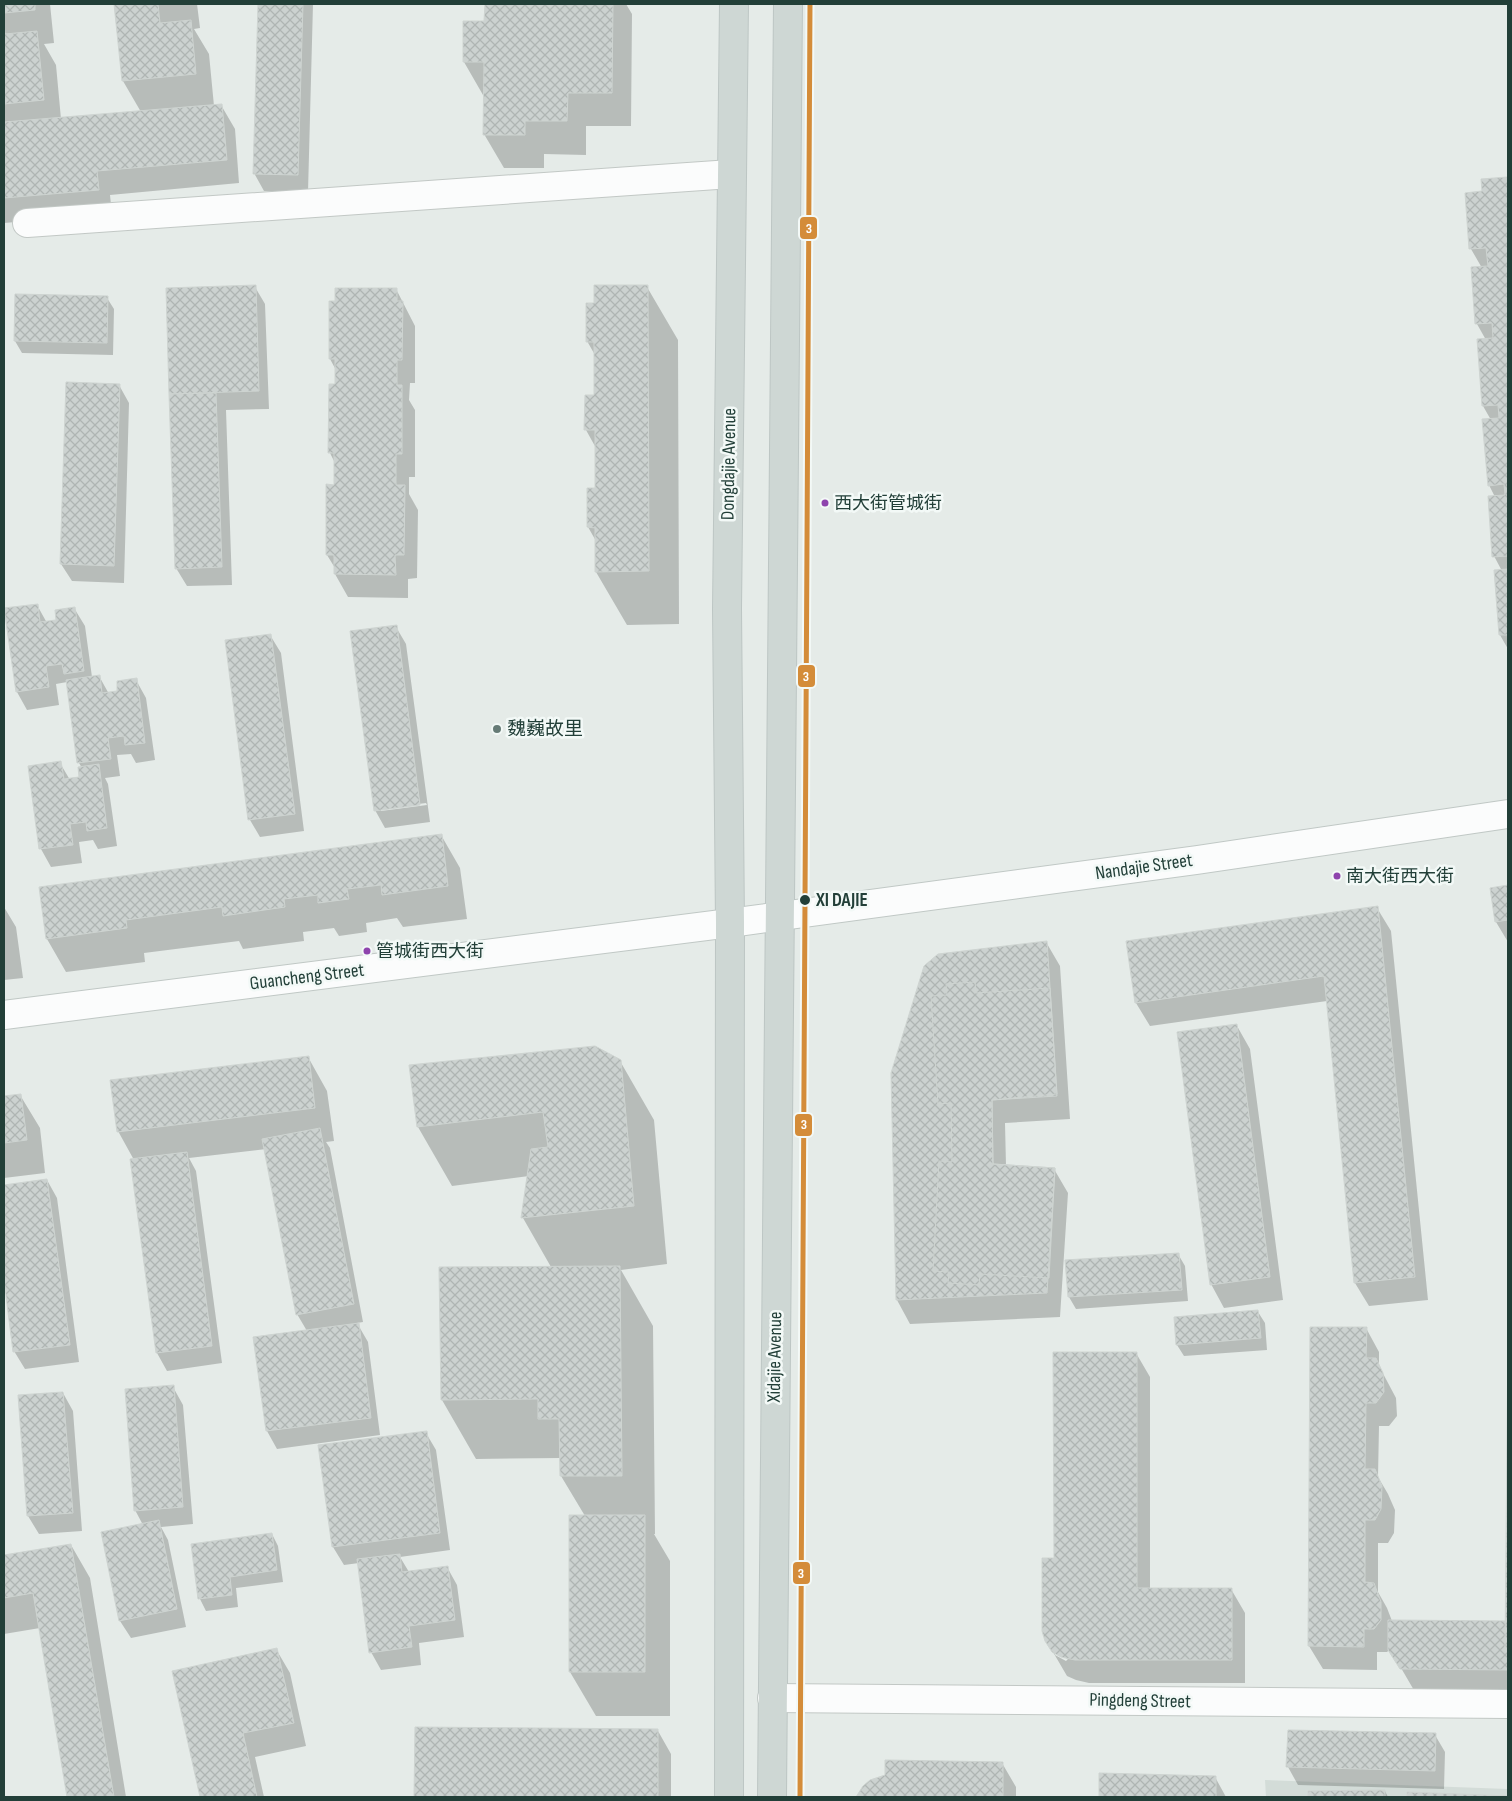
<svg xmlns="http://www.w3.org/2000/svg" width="1512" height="1801" font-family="'Sofia Sans Condensed','Noto Sans SC',sans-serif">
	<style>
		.built { fill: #d3dcd8 }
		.shadow { fill: #0003; fill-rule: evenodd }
		.building { fill: url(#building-cross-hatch); stroke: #ced4d1 }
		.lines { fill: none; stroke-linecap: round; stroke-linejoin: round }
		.street-casing { stroke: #c2c8c5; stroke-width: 30 }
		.secondary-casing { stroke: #c0c8c5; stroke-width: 30 }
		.primary-casing { stroke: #bdc6c4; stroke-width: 30 }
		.street { stroke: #fbfcfc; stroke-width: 28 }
		.secondary { stroke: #fbfcfc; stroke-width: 28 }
		.primary { stroke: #ced7d4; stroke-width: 28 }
		.metro-1-casing { stroke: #f3f9f7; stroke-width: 9 }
		.metro-1 { stroke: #d48c39; stroke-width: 5 }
		.bus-dot { fill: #8e44ad; stroke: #f3f9f7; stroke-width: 2 }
		.poi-dot { fill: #667b76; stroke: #f3f9f7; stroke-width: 2 }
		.stop-dot { fill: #223f38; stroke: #f3f9f7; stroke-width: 2 }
		.labels { text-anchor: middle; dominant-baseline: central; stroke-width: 5; stroke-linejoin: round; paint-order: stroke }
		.bus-label { font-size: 18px; fill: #223f38; stroke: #f3f9f7; text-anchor: start }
		.street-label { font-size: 19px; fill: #223f38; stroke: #f3f9f7 }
		.poi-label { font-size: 19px; fill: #223f38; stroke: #f3f9f7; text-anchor: start }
		.stop-label { font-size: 19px; font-weight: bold; fill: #223f38; stroke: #f3f9f7; text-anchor: start }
		.line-badge { stroke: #f3f9f7; stroke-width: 2 }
		.badge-label { font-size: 14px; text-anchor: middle; font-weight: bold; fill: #fff }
	</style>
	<defs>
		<pattern id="building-cross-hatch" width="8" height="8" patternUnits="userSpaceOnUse" patternTransform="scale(1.25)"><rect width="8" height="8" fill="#ccd2d0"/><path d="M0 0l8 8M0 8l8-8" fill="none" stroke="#afb5b3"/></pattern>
	</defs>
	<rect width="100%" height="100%" fill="#e5ebe8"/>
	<path class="built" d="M 1265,1780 L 1508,1789 L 1508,1797 L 1266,1797 Z"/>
	<path class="shadow" d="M 4,4 L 50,4 L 54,43 L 44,44 L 56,65 L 61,119 L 141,112 L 123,81 L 116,4 L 197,4 L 200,28 L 194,29 L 209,54 L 214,106 L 221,105 L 235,129 L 239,183 L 110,195 L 112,214 L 4,223 Z
		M 259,4 L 313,4 L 308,192 L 264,191 L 254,173 Z
		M 486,4 L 626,4 L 632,14 L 631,126 L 586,126 L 586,155 L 544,154 L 544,168 L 504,168 L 484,134 L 485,95 L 483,95 L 464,62 L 486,23 Z
		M 1508,178 L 1508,649 L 1500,635 L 1495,572 L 1502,571 L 1494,556 L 1495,497 L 1489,485 L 1491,420 L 1483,406 L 1486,340 L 1477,324 L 1482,268 L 1471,249 L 1483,193 L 1483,180 Z
		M 255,287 L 265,304 L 269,409 L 226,410 L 232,585 L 187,586 L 176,568 L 167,290 Z
		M 647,287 L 678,340 L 679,624 L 627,625 L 596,572 L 596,541 L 588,527 L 596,490 L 596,448 L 586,430 L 586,397 L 595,396 L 595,355 L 587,341 Z
		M 396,289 L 415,326 L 415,383 L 410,383 L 409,400 L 415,410 L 415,477 L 409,477 L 409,494 L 418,510 L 417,578 L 408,579 L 408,598 L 348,597 L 335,574 L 335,568 L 327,555 L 335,486 L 335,463 L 330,453 L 336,370 L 330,359 Z
		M 107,298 L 114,309 L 113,355 L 22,353 L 15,341 Z
		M 119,385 L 129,403 L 124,583 L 72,581 L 61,564 Z
		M 37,605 L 47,623 L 57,621 L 74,608 L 85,626 L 92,677 L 99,676 L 109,694 L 119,692 L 136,680 L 146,698 L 155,760 L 136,763 L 131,754 L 117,755 L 120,776 L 105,778 L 108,784 L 117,846 L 98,849 L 93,840 L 79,842 L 82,863 L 51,867 L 41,849 L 29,767 L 60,763 L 70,780 L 81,779 L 82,768 L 79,763 L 67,682 L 56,684 L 59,705 L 27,710 L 17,692 Z
		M 396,627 L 406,644 L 430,822 L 385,828 L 375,810 ZM 426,803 L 427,805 L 381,811 L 381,809 Z
		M 270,635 L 281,653 L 304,831 L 260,837 L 250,820 Z
		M 441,835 L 460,868 L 467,919 L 403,927 L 397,918 L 366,923 L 367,932 L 339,936 L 334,928 L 303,932 L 304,941 L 243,949 L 239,941 L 144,953 L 145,962 L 66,972 L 47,939 L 41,888 Z
		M 1508,887 L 1508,942 L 1496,922 L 1491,890 Z
		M 4,907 L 16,927 L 23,978 L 4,980 Z
		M 1377,908 L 1391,931 L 1428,1300 L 1369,1306 L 1355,1283 L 1327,1001 L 1150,1026 L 1136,1003 Z
		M 1046,942 L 1060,966 L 1070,1119 L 1005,1123 L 1006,1166 L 1054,1169 L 1068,1193 L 1060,1317 L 910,1324 L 897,1300 L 892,1073 Z
		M 1237,1026 L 1250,1049 L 1283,1300 L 1224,1308 L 1211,1284 Z
		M 308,1057 L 327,1091 L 334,1141 L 326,1142 L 330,1148 L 363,1322 L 357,1323 L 368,1342 L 380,1435 L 277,1449 L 267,1431 L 254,1338 L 307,1331 L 297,1314 L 266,1149 L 189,1158 L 196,1171 L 222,1363 L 167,1371 L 157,1353 L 132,1160 L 134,1160 L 118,1131 Z
		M 620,1061 L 654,1120 L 667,1264 L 621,1270 L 653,1326 L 655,1534 L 654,1534 L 670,1561 L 670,1716 L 596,1716 L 570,1672 L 585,1516 L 561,1476 L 561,1458 L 476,1459 L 442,1400 L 441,1268 L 551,1267 L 523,1218 L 529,1176 L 452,1186 L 418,1127 Z
		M 20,1095 L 40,1128 L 45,1173 L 4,1178 L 4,1097 Z
		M 47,1180 L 57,1198 L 79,1362 L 25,1369 L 14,1351 L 4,1271 L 4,1186 Z
		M 1178,1254 L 1185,1266 L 1188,1301 L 1076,1309 L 1069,1297 Z
		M 1258,1312 L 1265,1323 L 1267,1350 L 1184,1356 L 1177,1345 Z
		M 1366,1328 L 1379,1352 L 1379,1366 L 1396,1398 L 1397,1416 L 1389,1426 L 1379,1426 L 1378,1477 L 1388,1494 L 1395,1510 L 1394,1533 L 1388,1543 L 1378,1543 L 1378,1592 L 1387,1608 L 1392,1621 L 1507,1622 L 1508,1413 L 1508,1693 L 1415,1692 L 1390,1649 L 1387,1652 L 1377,1652 L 1377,1670 L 1323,1669 L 1309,1646 Z
		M 1136,1353 L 1150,1377 L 1150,1589 L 1231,1589 L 1245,1613 L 1245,1683 L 1089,1683 L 1076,1680 L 1067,1676 L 1046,1640 ZM 1055,1653 L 1068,1659 L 1066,1661 L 1055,1655 Z
		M 173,1387 L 183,1405 L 193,1524 L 161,1527 L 168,1540 L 186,1627 L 131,1638 L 120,1621 L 143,1525 L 135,1510 Z
		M 63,1393 L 73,1411 L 82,1531 L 39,1534 L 28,1516 L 19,1397 Z
		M 426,1433 L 436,1450 L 450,1550 L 400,1557 L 409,1572 L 447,1567 L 457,1585 L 464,1637 L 419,1643 L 421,1665 L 381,1670 L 371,1652 L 359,1563 L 344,1565 L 333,1547 L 320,1446 Z
		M 272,1534 L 278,1546 L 283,1582 L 236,1588 L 238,1607 L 206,1611 L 200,1599 L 192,1545 Z
		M 71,1545 L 90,1578 L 126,1797 L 68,1797 L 40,1628 L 4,1634 L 4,1556 Z
		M 276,1649 L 290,1673 L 306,1746 L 255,1757 L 264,1797 L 201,1797 L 173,1672 Z
		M 416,1728 L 658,1731 L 671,1754 L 671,1797 L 415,1797 Z
		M 1435,1735 L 1445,1752 L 1444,1789 L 1298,1785 L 1288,1767 Z
		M 1002,1763 L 1016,1787 L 1016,1797 L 857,1797 L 857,1796 Z
		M 1101,1774 L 1215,1777 L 1226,1797 L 1100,1797 Z
		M 1385,1791 L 1388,1797 L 1309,1797 L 1309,1793 Z
		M 1409,1794 L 1508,1797 L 1409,1797 Z"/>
	<path class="building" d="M 4,4 L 35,4 L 35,10 L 4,13 Z
		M 114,4 L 158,4 L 160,23 L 191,20 L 196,74 L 122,81 Z
		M 258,4 L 303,4 L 298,175 L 253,174 Z
		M 485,4 L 613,4 L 612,93 L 568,93 L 567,121 L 525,121 L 525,135 L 483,135 L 484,62 L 463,62 L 463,21 L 484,21 Z
		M 4,24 L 5,34 L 37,31 L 44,100 L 4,104 Z
		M 222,104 L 227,160 L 97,171 L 99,190 L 4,198 L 4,122 Z
		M 1508,177 L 1508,556 L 1492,557 L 1488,496 L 1505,495 L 1504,484 L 1488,486 L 1482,419 L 1499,418 L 1498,405 L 1482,406 L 1477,339 L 1493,338 L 1492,323 L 1475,324 L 1471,267 L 1488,266 L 1486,248 L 1469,249 L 1465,193 L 1482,191 L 1481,179 Z
		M 256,285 L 259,391 L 169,394 L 166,288 Z
		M 594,285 L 648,285 L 649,571 L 595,572 L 595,528 L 587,527 L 587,488 L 595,488 L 595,430 L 584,430 L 585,395 L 594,395 L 594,342 L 586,342 L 586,303 L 594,303 Z
		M 335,288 L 397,288 L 397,301 L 403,301 L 402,360 L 397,360 L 397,385 L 402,385 L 402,454 L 396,454 L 396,485 L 405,485 L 404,555 L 395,555 L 396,575 L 334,574 L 334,555 L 326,555 L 326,484 L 334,485 L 334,453 L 328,453 L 329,384 L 335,384 L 335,359 L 329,359 L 329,301 L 335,301 Z
		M 15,294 L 108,296 L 107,343 L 14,341 Z
		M 66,382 L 120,384 L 114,566 L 60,564 Z
		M 216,393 L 222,567 L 175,569 L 169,394 Z
		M 1508,569 L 1508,635 L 1499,635 L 1494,570 Z
		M 38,604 L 40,622 L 56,620 L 55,610 L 75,607 L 84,671 L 64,674 L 62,664 L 46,666 L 49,687 L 16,692 L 4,608 Z
		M 397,625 L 420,805 L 374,811 L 350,631 Z
		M 271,634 L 295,814 L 248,820 L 225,640 Z
		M 100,675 L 102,693 L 117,691 L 117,681 L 137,678 L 145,743 L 125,745 L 124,736 L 108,738 L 111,759 L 77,763 L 66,680 Z
		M 61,761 L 64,779 L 79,777 L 78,767 L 99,764 L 107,828 L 87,831 L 86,822 L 70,824 L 73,845 L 39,849 L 28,766 Z
		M 442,834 L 448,886 L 382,895 L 381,885 L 347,889 L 349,899 L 318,903 L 318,895 L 284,899 L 285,907 L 223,916 L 222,907 L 126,920 L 127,928 L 46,939 L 39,887 Z
		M 1508,885 L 1508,920 L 1495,922 L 1490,888 Z
		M 1378,906 L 1415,1277 L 1354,1283 L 1324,976 L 1135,1003 L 1126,941 Z
		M 1047,941 L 1057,1094 L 992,1100 L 993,1164 L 1055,1168 L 1047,1293 L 896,1300 L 891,1073 L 924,966 L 938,954 Z
		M 975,982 L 976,993 L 1050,988 L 1057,1096 L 992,1100 L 993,1164 L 1055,1168 L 1049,1278 L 980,1274 L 979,1285 L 948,1283 L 949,1272 L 933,1271 L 939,1161 L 952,1162 L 951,1103 L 938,1104 L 931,996 L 947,995 L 946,984 Z
		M 1237,1024 L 1270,1277 L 1210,1285 L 1177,1032 Z
		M 595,1046 L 621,1060 L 634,1206 L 521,1218 L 531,1149 L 548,1147 L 543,1112 L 417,1127 L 409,1065 Z
		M 309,1056 L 315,1108 L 117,1132 L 110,1080 Z
		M 21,1094 L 27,1140 L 4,1143 L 4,1096 Z
		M 320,1128 L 354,1304 L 296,1315 L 262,1139 Z
		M 187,1152 L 212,1346 L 156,1353 L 130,1159 Z
		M 47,1179 L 70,1345 L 13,1352 L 4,1280 L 4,1185 Z
		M 1179,1253 L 1182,1290 L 1068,1297 L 1065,1260 Z
		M 620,1266 L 622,1476 L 560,1476 L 559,1419 L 538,1419 L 538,1399 L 441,1400 L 439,1267 Z
		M 1258,1310 L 1261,1338 L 1176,1345 L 1174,1317 Z
		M 359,1323 L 371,1418 L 266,1431 L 253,1337 Z
		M 1310,1327 L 1367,1327 L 1366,1358 L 1376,1358 L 1383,1373 L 1384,1392 L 1376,1403 L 1366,1403 L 1365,1469 L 1375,1469 L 1382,1486 L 1381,1509 L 1375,1520 L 1365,1520 L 1365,1582 L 1374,1583 L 1381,1602 L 1381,1620 L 1374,1629 L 1364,1629 L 1364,1647 L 1308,1646 Z
		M 1508,1331 L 1508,1651 L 1505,1651 Z
		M 1053,1352 L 1137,1352 L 1137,1588 L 1232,1588 L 1232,1660 L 1075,1660 L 1061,1657 L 1052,1652 L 1045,1641 L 1042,1631 L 1042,1558 L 1054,1558 Z
		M 174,1385 L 183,1507 L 134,1511 L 125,1389 Z
		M 63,1392 L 73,1513 L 27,1516 L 18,1395 Z
		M 427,1431 L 440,1533 L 332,1547 L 318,1445 Z
		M 569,1515 L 645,1515 L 645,1672 L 569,1672 Z
		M 159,1520 L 177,1609 L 119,1621 L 101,1532 Z
		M 272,1533 L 277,1570 L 230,1577 L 232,1595 L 198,1599 L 191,1544 Z
		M 71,1544 L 114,1797 L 67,1797 L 33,1593 L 4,1598 L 4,1555 Z
		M 400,1554 L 402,1572 L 448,1566 L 455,1620 L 409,1626 L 412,1647 L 369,1653 L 357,1559 Z
		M 1388,1620 L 1508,1621 L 1508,1670 L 1400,1669 L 1388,1650 Z
		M 277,1648 L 294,1723 L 243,1733 L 257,1797 L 200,1797 L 172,1671 Z
		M 415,1727 L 658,1729 L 658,1797 L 414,1797 Z
		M 1288,1730 L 1436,1733 L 1435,1771 L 1286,1767 Z
		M 885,1760 L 1003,1762 L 1003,1797 L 856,1797 L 863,1786 L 870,1780 L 885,1775 Z
		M 1099,1773 L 1216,1776 L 1216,1797 L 1099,1797 Z
		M 1385,1790 L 1385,1797 L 1308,1797 L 1308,1791 Z
		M 1407,1792 L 1508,1796 L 1508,1797 L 1407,1797 Z"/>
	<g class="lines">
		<g class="street-casing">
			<path id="street" d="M 27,223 L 731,174
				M 772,1698 L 1508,1704"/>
		</g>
		<g class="secondary-casing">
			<path id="secondary" d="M 4,1015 L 730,923 L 1197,860 L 1508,814"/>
		</g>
		<g class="primary-casing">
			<path id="primary" d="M 729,1797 L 730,923 L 727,609 L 734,4
				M 772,1797 L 788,4"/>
		</g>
		<use href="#street" class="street"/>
		<use href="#secondary" class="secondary"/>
		<use href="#primary" class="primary"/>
		<g class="metro-1-casing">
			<path id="metro-1" d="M 800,1797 L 810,4"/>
		</g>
		<use href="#metro-1" class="metro-1"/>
	</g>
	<g class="bus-dot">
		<circle cx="825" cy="503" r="4.5"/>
		<circle cx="1337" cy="876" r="4.5"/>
		<circle cx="367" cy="951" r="4.5"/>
	</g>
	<circle class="poi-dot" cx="497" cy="729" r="5"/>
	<circle class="stop-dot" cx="805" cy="900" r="6"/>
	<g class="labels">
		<g class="bus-label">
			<text x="834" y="503">西大街管城街</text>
			<text x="1346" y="876">南大街西大街</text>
			<text x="376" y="951">管城街西大街</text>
		</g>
		<g class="street-label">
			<text transform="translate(729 464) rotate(-89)">Dongdajie Avenue</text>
			<text transform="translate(1144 867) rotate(-8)">Nandajie Street</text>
			<text transform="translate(307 977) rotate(-7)">Guancheng Street</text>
			<text transform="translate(775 1357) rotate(-89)">Xidajie Avenue</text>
			<text transform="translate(1140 1701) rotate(1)">Pingdeng Street</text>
		</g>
		<g class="poi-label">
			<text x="507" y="729">魏巍故里</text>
		</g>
		<g class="stop-label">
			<text x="816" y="900">XI DAJIE</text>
		</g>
	</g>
	<g class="line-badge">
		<rect x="799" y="216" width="19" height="24" rx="5" fill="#d48c39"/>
		<rect x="797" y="664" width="19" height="24" rx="5" fill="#d48c39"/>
		<rect x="794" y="1113" width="19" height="24" rx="5" fill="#d48c39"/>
		<rect x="792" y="1561" width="19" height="24" rx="5" fill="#d48c39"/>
	</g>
	<g class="badge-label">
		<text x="809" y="233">3</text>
		<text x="806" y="681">3</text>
		<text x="804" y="1129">3</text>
		<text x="801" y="1578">3</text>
	</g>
	<rect width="1512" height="1801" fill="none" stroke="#223f38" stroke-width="10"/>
</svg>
